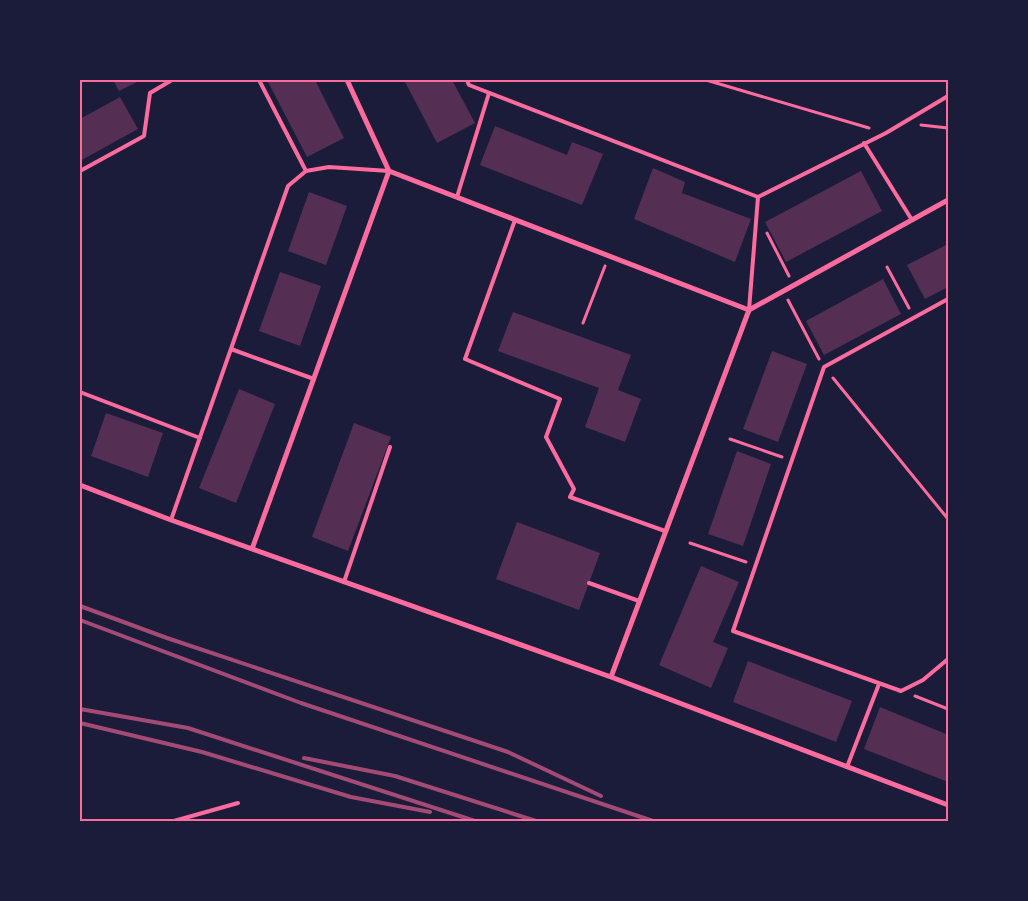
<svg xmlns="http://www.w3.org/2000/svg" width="1028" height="901" font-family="'DejaVu Sans',sans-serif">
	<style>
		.building { fill: #542f53 }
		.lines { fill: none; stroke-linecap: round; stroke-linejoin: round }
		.path { stroke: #ff6b9d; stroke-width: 3 }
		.service { stroke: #ff6b9d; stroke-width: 4 }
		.minor { stroke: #ff6b9d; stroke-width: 5 }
		.rail { stroke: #a44b75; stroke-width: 4 }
		.neatline { fill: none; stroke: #ff6b9d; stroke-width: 2 }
	</style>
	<rect width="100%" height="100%" fill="#1b1b3a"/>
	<path class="building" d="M 113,80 L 141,80 L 119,91 Z
		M 267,80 L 315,80 L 344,138 L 307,157 Z
		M 404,80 L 452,80 L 475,123 L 437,143 Z
		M 120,97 L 138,129 L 80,161 L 80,119 Z
		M 495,126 L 567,155 L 572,142 L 603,154 L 582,205 L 480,165 Z
		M 653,168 L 685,182 L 682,193 L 751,219 L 735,262 L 634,219 Z
		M 861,171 L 882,211 L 786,262 L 765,222 Z
		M 309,192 L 347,206 L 326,265 L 288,251 Z
		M 948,244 L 948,287 L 925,299 L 907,265 Z
		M 280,272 L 321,286 L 300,346 L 259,331 Z
		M 883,279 L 901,314 L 824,355 L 806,321 Z
		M 513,312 L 631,355 L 618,390 L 641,399 L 625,442 L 585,427 L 599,388 L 498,351 Z
		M 772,351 L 807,364 L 778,442 L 743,429 Z
		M 239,389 L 275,404 L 236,503 L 199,488 Z
		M 106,413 L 163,433 L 148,477 L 91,456 Z
		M 354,423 L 391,437 L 348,551 L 312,537 Z
		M 737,451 L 771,464 L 743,546 L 708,534 Z
		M 517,522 L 600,553 L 579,610 L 496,579 Z
		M 701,566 L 739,582 L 713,642 L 728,648 L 711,688 L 659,665 Z
		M 748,661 L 852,701 L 836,742 L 733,702 Z
		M 880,707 L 946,734 L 948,729 L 948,782 L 864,749 Z"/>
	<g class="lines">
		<path class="path" d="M 706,80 L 869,128
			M 921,125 L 948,128
			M 767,233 L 789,276
			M 887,267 L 909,308
			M 788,300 L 819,359
			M 583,323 L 605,266
			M 833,378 L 948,519
			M 730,439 L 782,457
			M 690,543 L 746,562
			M 915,696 L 948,709"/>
		<path class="service" d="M 259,80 L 306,171
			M 467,80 L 469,85 L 758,197 L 886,133 L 948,96
			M 864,143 L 912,220
			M 80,171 L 144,136 L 150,93 L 172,80
			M 457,197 L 489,93
			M 515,220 L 465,359 L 560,399 L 546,437 L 574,489 L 570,497 L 665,531
			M 948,299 L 824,367 L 733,631 L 901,691 L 923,680 L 948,659
			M 749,310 L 758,197
			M 231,349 L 314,379
			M 80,392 L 200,438
			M 171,520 L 288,186 L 306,171 L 329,167 L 389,171
			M 344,582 L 390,447
			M 589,583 L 639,601
			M 847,767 L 879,684
			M 174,821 L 238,803"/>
		<path class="minor" d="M 347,80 L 389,171 L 749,310 L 948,200
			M 80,485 L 171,520 L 611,677 L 948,805
			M 252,549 L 389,171
			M 611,677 L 749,310"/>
		<path class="rail" d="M 80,606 L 167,638 L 508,752 L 601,796
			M 80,620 L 301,703 L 653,821
			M 80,709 L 188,728 L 475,821
			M 80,723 L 202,752 L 351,797 L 430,812
			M 304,758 L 395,776 L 536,821"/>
	</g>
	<rect width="1028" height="901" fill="none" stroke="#1b1b3a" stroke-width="162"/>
	<rect x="81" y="81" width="866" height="739" class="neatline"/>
</svg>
